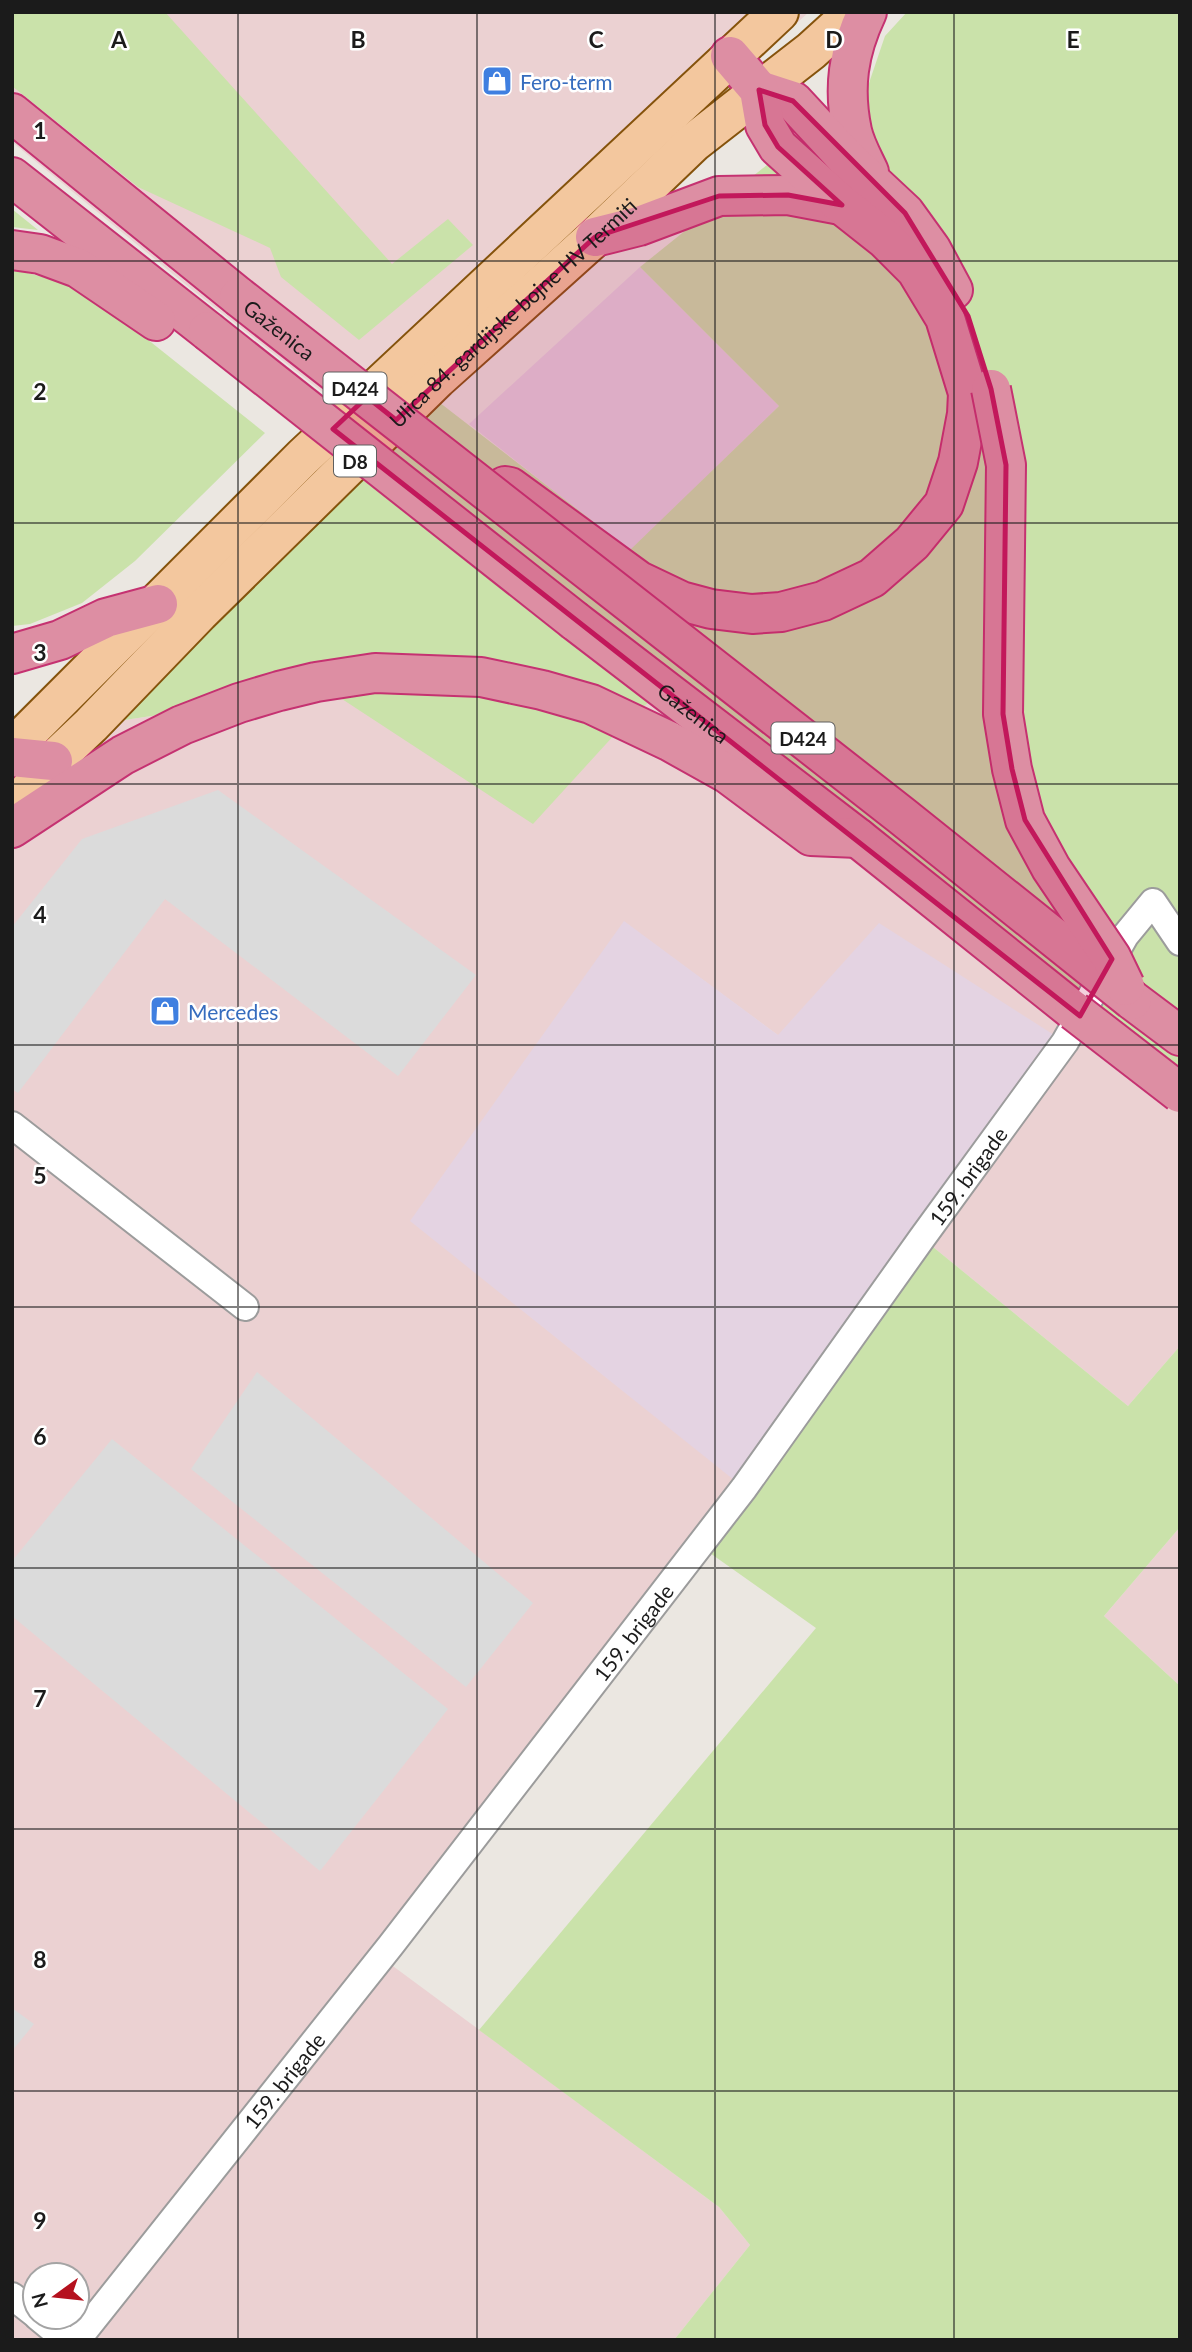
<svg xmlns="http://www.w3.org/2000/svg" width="1192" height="2352" font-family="Lato,sans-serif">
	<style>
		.commercial { fill: #ebd1d2; fill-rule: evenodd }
		.industrial { fill: #e4d3e2 }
		.grass { fill: #cae2aa }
		.parking { fill: #dbdbdb }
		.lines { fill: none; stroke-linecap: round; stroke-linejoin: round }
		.street-casing { stroke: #9c9c9c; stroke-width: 30 }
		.primary-casing { stroke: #85530c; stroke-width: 42 }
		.highway-casing { stroke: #c53271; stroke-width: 42 }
		.street { stroke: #fff; stroke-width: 26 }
		.primary { stroke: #f3c79e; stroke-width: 38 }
		.highway { stroke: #dd8ea3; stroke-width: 38 }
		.highway-bridge-casing { stroke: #c53271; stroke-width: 42; stroke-linecap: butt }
		.highway-bridge { stroke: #dd8ea3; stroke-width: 38 }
		.marked { fill: #c2185b; fill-opacity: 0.2; stroke: #c2185b; stroke-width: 5; stroke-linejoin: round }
		.grid { fill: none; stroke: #1b1b1b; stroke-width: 2; stroke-opacity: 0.55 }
		.labels { text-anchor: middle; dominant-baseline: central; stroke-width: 5; stroke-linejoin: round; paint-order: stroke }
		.shield { fill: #fff; stroke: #5f5f5f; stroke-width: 2 }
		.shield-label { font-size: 19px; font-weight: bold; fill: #1b1b1b }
		.shop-label { font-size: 21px; fill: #366cbe; stroke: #fff; text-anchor: start }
		.street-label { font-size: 21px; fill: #1b1b1b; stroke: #fff }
		.grid-label { font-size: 23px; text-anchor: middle; font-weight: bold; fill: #1b1b1b; stroke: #fff; stroke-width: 5; stroke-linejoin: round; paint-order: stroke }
	</style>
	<rect width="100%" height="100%" fill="#ebe7e1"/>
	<path class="commercial" d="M 12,12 L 809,12 L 510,284 L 367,427 L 190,288 L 12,142 Z
		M 663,689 L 1180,1091 L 1180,1346 L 1128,1406 L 922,1238 L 779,1036 L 624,922 L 744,1488 L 382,1958 L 719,2207 L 750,2245 L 674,2340 L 12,2340 L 12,811 L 91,725 L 239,703 L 279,691 L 627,721 ZM 35,2275 L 77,2275 L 77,2317 L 35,2317 Z
		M 1180,1527 L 1180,1686 L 1104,1616 Z"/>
	<path class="industrial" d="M 640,267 L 779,406 L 630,551 L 469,424 Z
		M 624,921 L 778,1035 L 879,923 L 1065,1042 L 744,1488 L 410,1221 Z"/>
	<path class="grass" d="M 12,12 L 165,12 L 392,264 L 448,219 L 473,245 L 359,340 L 281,277 L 270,248 L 138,187 L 12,86 Z
		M 907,12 L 1180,12 L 1180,1093 L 664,689 L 627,721 L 533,824 L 316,682 L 239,703 L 91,725 L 413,382 L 630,550 L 779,406 L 640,267 L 869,83 L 885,36 Z
		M 12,209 L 38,230 L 12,227 Z
		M 12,269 L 66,283 L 147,339 L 265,433 L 135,561 L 82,603 L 30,624 L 12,626 Z
		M 922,1238 L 1128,1406 L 1180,1346 L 1180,1527 L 1104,1616 L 1180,1686 L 1180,2340 L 674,2340 L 750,2245 L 719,2207 L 479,2030 L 816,1628 L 700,1546 Z"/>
	<path class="parking" d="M 218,790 L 476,975 L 398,1076 L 165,899 L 18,1093 L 12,1089 L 12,927 L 82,839 Z
		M 257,1372 L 533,1603 L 466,1687 L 191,1469 Z
		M 112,1439 L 448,1709 L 320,1871 L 12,1616 L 12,1561 Z
		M 12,2008 L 34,2024 L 12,2051 Z"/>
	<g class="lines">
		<g class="street-casing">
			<g id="street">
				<path d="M 12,1125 L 245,1307"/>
				<path d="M 12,2296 L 35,2314"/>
				<path d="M 38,2317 L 66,2340"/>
				<path id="s1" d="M 77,2340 L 391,1945 L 744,1488 L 922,1238 L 1065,1042 L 1125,936 L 1153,902 L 1180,942"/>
			</g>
		</g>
		<g class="primary-casing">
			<g id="primary">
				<path d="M 12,748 L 303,457 L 779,12"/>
				<path id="s2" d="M 12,811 L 53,761 L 91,725 L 199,613 L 437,379 L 595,237 L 693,143 L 811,51 L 854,12"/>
			</g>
		</g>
		<g class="highway-casing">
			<g id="highway">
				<path d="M 867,12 C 848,52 843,88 852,131 C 855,145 863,159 869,172"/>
				<path d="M 759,90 L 793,101 L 845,157 L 905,213 L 931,249 L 953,290"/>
				<path d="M 12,113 L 239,297"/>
				<path d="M 12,177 L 208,331"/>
				<path d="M 595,237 L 639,226 L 719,196 L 788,195 L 841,205"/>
				<path d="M 12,250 L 40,254 L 78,268 L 156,321"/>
				<path d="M 505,486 L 510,487 L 639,581 L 681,601 L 711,609 L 752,614 L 781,612 L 823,601 L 872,578 L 912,543 L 944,504 L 958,462 L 967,414 L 968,393 L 945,318 L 916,270 L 885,239 L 842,205 L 778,147 L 765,125 L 759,90 L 730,56"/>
				<path id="s3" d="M 575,621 L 858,838 L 1074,1011"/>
				<path d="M 12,654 L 60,640 L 106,618 L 158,604"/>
				<path d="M 12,757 L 53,761"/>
				<path d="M 12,828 L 123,755 L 182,725 L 239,703 L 279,691 L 316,682 L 375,673 L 481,677 L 542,690 L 591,704 L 669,741 L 728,774 L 811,836 L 858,838"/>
				<path d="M 1132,1000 L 1180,1036"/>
			</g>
		</g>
		<use href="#street" class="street"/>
		<use href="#primary" class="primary"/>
		<use href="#highway" class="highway"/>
		<g class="highway-bridge-casing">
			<g id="highway-bridge">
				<path id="s4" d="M 239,297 L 902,816 L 1132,1000"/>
				<path d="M 208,331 L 575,621"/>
				<path d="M 991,389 L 1006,465 L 1003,714 L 1012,769 L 1025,820 L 1051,868 L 1111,957 L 1125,986"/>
				<path d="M 1074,1011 L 1180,1093"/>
			</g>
		</g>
		<use href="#highway-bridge" class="highway-bridge"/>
	</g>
	<path class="marked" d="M 759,90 L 793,101 L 905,213 L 968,316 L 991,389 L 1006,465 L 1003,714 L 1012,769 L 1025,820 L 1112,959 L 1080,1016 L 333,429 L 367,397 L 396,420 L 595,237 L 719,196 L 788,195 L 842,205 L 778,147 L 765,125 Z"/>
	<path class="grid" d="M 238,12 L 238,2340M 477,12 L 477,2340M 715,12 L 715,2340M 954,12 L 954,2340M 12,261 L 1180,261M 12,523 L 1180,523M 12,784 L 1180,784M 12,1045 L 1180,1045M 12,1307 L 1180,1307M 12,1568 L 1180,1568M 12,1829 L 1180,1829M 12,2091 L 1180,2091"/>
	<defs>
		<g id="shop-square" transform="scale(1.575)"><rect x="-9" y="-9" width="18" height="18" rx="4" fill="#3f7fe0" stroke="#fff"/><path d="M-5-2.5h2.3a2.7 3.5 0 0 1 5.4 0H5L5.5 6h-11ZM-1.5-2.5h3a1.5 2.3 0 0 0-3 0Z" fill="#fff"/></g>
	</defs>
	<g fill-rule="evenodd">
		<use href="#shop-square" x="497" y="81"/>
		<use href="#shop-square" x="165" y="1011"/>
	</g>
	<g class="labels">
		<g class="shield">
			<rect x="323.5" y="372.5" width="63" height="31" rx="5"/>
			<rect x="334" y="445.5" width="42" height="31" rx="5"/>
			<rect x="771.5" y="722.5" width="63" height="31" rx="5"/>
		</g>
		<g class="shield-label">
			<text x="355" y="388">D424</text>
			<text x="355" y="461">D8</text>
			<text x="803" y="738">D424</text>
		</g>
		<g class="shop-label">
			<text x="520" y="81">Fero-term</text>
			<text x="188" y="1011">Mercedes</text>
		</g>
		<g class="street-label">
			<text stroke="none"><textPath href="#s2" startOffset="707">Ulica 84. gardijske bojne HV Termiti</textPath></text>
			<text stroke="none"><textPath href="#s4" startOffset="52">Gaženica</textPath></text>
			<text stroke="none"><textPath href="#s3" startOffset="150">Gaženica</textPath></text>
			<text stroke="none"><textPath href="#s1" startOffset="1466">159. brigade</textPath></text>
			<text stroke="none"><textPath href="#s1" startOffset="900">159. brigade</textPath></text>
			<text stroke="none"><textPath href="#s1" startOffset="332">159. brigade</textPath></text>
		</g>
	</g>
	<g class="grid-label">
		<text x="119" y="48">A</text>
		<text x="358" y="48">B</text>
		<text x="596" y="48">C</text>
		<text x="834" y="48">D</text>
		<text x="1073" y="48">E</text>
		<text x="40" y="139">1</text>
		<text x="40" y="400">2</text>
		<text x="40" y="661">3</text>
		<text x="40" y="923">4</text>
		<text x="40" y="1184">5</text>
		<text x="40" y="1445">6</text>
		<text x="40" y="1707">7</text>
		<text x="40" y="1968">8</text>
		<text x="40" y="2229">9</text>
	</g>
	<rect width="1192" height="2352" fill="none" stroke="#1b1b1b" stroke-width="28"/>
	<g transform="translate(56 2296) rotate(255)"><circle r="33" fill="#ffffff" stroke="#a4a4a4" stroke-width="2"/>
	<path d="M0-5L12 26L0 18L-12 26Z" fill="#b5111e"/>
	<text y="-10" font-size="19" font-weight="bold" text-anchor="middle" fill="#1b1b1b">N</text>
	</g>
</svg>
